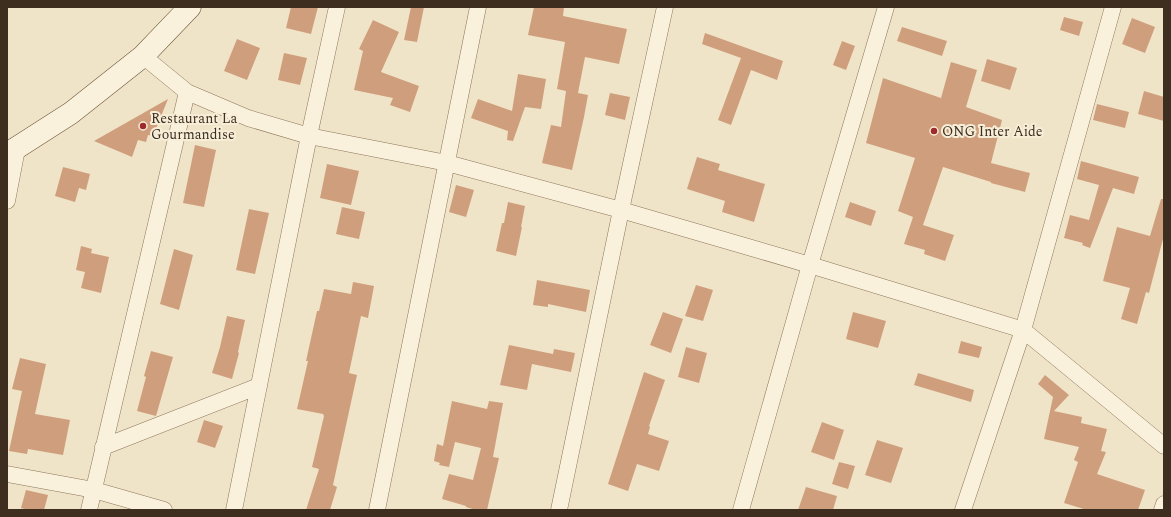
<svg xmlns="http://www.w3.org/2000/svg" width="1171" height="517" font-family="Spectral,serif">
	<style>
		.building { fill: #cf9f7d }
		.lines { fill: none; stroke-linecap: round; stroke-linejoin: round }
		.street-casing { stroke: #8d765c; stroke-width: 17 }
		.secondary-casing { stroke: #6f573f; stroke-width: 23 }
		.street { stroke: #faf1dc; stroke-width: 16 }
		.secondary { stroke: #faf1dc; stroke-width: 22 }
		.poi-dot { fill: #9e2a2b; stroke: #f7eed8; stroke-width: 1.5 }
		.labels { text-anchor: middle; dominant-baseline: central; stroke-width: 4; stroke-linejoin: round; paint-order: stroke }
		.poi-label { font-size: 14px; fill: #3d2e20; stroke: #f7eed8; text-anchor: start }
	</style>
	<rect width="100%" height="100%" fill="#f0e4c8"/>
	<path class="building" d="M 291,7 L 318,7 L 311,34 L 286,28 Z
		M 411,7 L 424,7 L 417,42 L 404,40 Z
		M 534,7 L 564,7 L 563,16 L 627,29 L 619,64 L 585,57 L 578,93 L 588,95 L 584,117 L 572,170 L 542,163 L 551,125 L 561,127 L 566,91 L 557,89 L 565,42 L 528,35 Z
		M 1064,17 L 1083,22 L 1079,36 L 1060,30 Z
		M 1132,18 L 1155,27 L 1145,53 L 1122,44 Z
		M 373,20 L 399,32 L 381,72 L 419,86 L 410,112 L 390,105 L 393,98 L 354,90 L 363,51 L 359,49 Z
		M 902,27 L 947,41 L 942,56 L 897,41 Z
		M 705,33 L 783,61 L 777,80 L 751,70 L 731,125 L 718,120 L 741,58 L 702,44 Z
		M 237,39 L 260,48 L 247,80 L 224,71 Z
		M 842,41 L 855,46 L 846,70 L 833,65 Z
		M 284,53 L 307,58 L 300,85 L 278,80 Z
		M 987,59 L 1017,68 L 1010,90 L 981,81 Z
		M 951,62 L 977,70 L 966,107 L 1002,120 L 991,163 L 1030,173 L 1025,192 L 991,183 L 991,182 L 943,167 L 923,225 L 954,235 L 945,261 L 924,254 L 925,250 L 904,244 L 913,217 L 898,211 L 915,158 L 866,143 L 883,78 L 941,98 Z
		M 518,74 L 546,79 L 541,109 L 525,107 L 513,141 L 507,140 L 508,131 L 471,118 L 478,99 L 512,111 Z
		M 1144,91 L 1164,97 L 1164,121 L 1138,114 Z
		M 610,93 L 630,97 L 625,120 L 605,115 Z
		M 168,99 L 153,136 L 148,135 L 146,142 L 138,140 L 132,157 L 94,141 Z
		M 1097,104 L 1129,112 L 1125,128 L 1093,120 Z
		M 195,145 L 216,150 L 204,207 L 183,203 Z
		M 697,157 L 720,164 L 718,170 L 765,184 L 754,222 L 722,212 L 725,201 L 687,189 Z
		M 1081,161 L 1139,177 L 1134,194 L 1113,188 L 1090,248 L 1082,245 L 1083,243 L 1064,238 L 1070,215 L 1089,220 L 1099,185 L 1077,179 Z
		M 327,164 L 359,171 L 351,205 L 320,198 Z
		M 63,167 L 90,174 L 86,190 L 79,188 L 75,202 L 55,196 Z
		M 456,185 L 474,190 L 466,217 L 449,212 Z
		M 1161,199 L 1164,199 L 1164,235 L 1149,293 L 1146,292 L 1137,324 L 1121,319 L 1130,288 L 1103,281 L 1117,227 L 1150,236 Z
		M 508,202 L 525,206 L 521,227 L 522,227 L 516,256 L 496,251 L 502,223 L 504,223 Z
		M 850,202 L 876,211 L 871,226 L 845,217 Z
		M 342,207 L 365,212 L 359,239 L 336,234 Z
		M 249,209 L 269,213 L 255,274 L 236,270 Z
		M 81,246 L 92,249 L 91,253 L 109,257 L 101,293 L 81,288 L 85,272 L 76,270 Z
		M 174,249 L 193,255 L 179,310 L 160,304 Z
		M 537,280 L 590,290 L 586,312 L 548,304 L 548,307 L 533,305 Z
		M 353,282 L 374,286 L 368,318 L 361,316 L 349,373 L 357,375 L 333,485 L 337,487 L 330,510 L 306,510 L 319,469 L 312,467 L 324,416 L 323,414 L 297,409 L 308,361 L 306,361 L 317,311 L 319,311 L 324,289 L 351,294 Z
		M 696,285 L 713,290 L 703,321 L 685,316 Z
		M 663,312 L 683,319 L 671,353 L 650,345 Z
		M 853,312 L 886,321 L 878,348 L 846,339 Z
		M 227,316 L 245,320 L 238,352 L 239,353 L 232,379 L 212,373 L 220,347 Z
		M 961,341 L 982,347 L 979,358 L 958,353 Z
		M 509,345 L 553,354 L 554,349 L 575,353 L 571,372 L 532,364 L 527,390 L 500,385 Z
		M 686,347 L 707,353 L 699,383 L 678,377 Z
		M 151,351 L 173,357 L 156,416 L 137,411 L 146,377 L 144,376 Z
		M 20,358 L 46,364 L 35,414 L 70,420 L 63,455 L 28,449 L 27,454 L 9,451 L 22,391 L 12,389 Z
		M 644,372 L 665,380 L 649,426 L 650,427 L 648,434 L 669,441 L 659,471 L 637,464 L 628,491 L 608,484 Z
		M 918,373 L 974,390 L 971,402 L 914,385 Z
		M 1045,375 L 1069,395 L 1054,411 L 1082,417 L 1081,423 L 1107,429 L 1101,451 L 1106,452 L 1097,474 L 1145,490 L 1138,510 L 1087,510 L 1064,503 L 1078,462 L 1074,460 L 1079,447 L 1044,439 L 1053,397 L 1038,384 Z
		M 452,401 L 487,409 L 489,401 L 503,403 L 493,457 L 499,458 L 487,510 L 476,510 L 466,507 L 466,506 L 442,499 L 449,474 L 473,480 L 481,448 L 455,442 L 449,467 L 439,465 L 440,463 L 434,461 L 437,444 L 443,446 Z
		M 204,420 L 223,426 L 215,448 L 197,442 Z
		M 822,422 L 844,430 L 834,460 L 811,452 Z
		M 877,440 L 903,448 L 891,483 L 865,475 Z
		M 839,462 L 855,466 L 848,489 L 832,484 Z
		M 806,487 L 837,496 L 833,510 L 798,510 Z
		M 26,490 L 48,495 L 44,510 L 28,510 L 21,508 Z"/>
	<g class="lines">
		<g class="street-casing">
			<path id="street" d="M 143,56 L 187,92 L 248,118 L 309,136 L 447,163 L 621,210 L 810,265 L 1023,330 L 1164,446
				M 7,201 L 17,149
				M 103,447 L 259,386
				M 7,474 L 94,490 L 164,510
				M 89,510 L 187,92
				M 234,510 L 309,136 L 337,7
				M 377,510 L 478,7
				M 559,510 L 621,210 L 665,7
				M 741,510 L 810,265 L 886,7
				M 963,510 L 1023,330 L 1113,7
				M 1162,510 L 1164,504"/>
		</g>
		<g class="secondary-casing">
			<path id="secondary" d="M 7,154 L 71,113 L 143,56 L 190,7"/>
		</g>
		<use href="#street" class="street"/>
		<use href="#secondary" class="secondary"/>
	</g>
	<g class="poi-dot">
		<circle cx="143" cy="126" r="4"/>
		<circle cx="934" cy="131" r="4"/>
	</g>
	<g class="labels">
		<g class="poi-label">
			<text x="151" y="118">Restaurant La<tspan x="151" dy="16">Gourmandise</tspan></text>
			<text x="942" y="131">ONG Inter Aide</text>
		</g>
	</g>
	<rect width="1171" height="517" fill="none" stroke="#3d2e20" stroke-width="16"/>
</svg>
